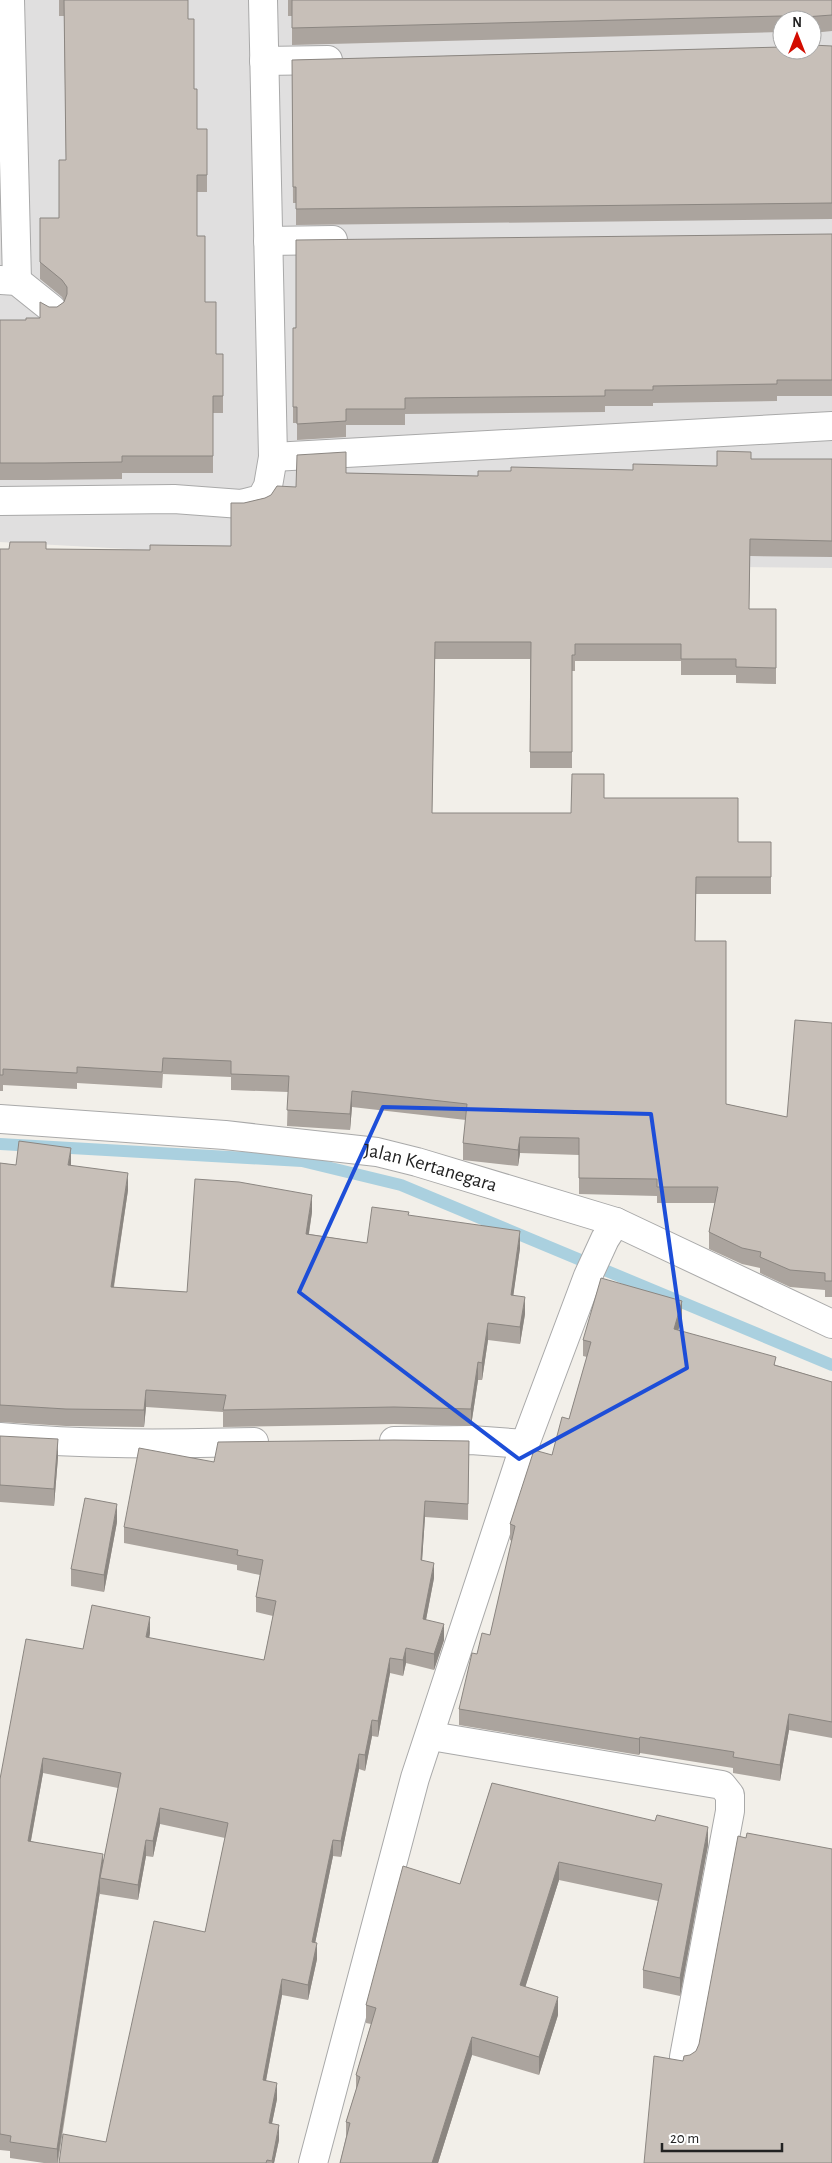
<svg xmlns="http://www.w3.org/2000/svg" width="832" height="2163" font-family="'Alegreya Sans',sans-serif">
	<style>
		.residential { fill: #e0dfdf; fill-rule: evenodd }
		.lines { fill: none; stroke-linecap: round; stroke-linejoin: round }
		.stream { stroke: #aad0df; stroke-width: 12 }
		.street-casing { stroke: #a9a9a9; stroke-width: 30 }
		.street { stroke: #fff; stroke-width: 28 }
		.wall { fill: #aba49e; fill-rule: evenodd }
		.shaded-wall { fill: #8b8681 }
		.building { fill: #c7bfb8; stroke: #8b8681 }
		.marked { fill: none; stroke: #1d4ed8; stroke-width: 4; stroke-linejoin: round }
		.labels { text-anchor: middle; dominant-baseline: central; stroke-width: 4.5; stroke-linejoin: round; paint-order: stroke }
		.street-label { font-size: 20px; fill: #222; stroke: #fff }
	</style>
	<rect width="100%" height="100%" fill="#f2efe9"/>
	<path class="residential" d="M 0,0 L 832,0 L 832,568 L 401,564 L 0,542 ZM 782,20 L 812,20 L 812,50 L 782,50 Z"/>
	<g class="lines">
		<path class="stream" d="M 0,1144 L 302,1161 L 401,1185 L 832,1365"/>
		<g class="street-casing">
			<g id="street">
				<path d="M 10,0 L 17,281"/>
				<path d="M 264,61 L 328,60"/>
				<path d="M 268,241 L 333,240"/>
				<path d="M 0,280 L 17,281 L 52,309"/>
				<path d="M 273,457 L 832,426"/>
				<path d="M 0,501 L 174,499 L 241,504 L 261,499 L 268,486 L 273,457 L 263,0"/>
				<path id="s1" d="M 0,1119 L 225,1135 L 377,1152 L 417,1162 L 616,1222 L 832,1324"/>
				<path d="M 0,1437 C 84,1445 169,1444 254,1442"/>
				<path d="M 394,1441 L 471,1440 L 525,1444"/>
				<path d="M 431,1736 L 722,1785 L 730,1795 L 730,1811 L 684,2057"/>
				<path d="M 313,2163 L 415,1778 L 525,1444 L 588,1276 L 605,1239 L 616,1222"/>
			</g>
		</g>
		<use href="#street" class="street"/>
	</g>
	<path class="wall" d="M 59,0 L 188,0 L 188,19 L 194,89 L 197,129 L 207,129 L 207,192 L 197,192 L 197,236 L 205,302 L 216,354 L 223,354 L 223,413 L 213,413 L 213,473 L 122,473 L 122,479 L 45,480 L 0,480 L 0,320 L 26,320 L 40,318 L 49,307 L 57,307 L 64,302 L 64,301 L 62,297 L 40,279 L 40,218 L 59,218 L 66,160 L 64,16 L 59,16 Z
		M 288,0 L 832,0 L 832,31 L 812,33 L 812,20 L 782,20 L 782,32 L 292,45 L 292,16 L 288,16 Z
		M 832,46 L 832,219 L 296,225 L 296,203 L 293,203 L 292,60 Z
		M 832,234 L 832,396 L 777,396 L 777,401 L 653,403 L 653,406 L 605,406 L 605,412 L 405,414 L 405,425 L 346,425 L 346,437 L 297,440 L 297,423 L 293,423 L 293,328 Z
		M 751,459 L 832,459 L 832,557 L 750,556 L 749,609 L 776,609 L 776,684 L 736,683 L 736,675 L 681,675 L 681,661 L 575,661 L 575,671 L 572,671 L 572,768 L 530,768 L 530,659 L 435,659 L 432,813 L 571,813 L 604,798 L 738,842 L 771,842 L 771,894 L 696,894 L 695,941 L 726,1104 L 787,1117 L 832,1023 L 832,1297 L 825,1297 L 825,1290 L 790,1287 L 760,1273 L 760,1268 L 742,1264 L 709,1249 L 709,1232 L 715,1203 L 657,1203 L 657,1196 L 579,1194 L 579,1155 L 520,1153 L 518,1166 L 463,1160 L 463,1143 L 466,1120 L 352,1107 L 350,1130 L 287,1126 L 288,1092 L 231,1090 L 231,1077 L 163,1074 L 162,1088 L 77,1083 L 77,1089 L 3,1085 L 3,1091 L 0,1091 L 0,549 L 150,550 L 231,546 L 244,503 L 265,498 L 296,487 L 346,473 L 478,476 L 633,470 L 717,466 Z
		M 0,1163 L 16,1165 L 71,1165 L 128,1190 L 114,1287 L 187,1292 L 312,1212 L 309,1234 L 367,1243 L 409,1216 L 520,1248 L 513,1296 L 525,1314 L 520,1344 L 488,1340 L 482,1380 L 478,1380 L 471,1426 L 394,1424 L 223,1427 L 223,1412 L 146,1407 L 144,1427 L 66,1426 L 0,1422 Z
		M 682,1318 L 678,1330 L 776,1365 L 832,1382 L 832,1738 L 789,1730 L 780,1781 L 733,1773 L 733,1768 L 640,1753 L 639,1755 L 459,1725 L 459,1709 L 477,1654 L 490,1635 L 512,1541 L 510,1540 L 510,1524 L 552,1455 L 569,1419 L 587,1357 L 583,1356 L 583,1340 Z
		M 0,1436 L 58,1457 L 54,1506 L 0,1502 Z
		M 469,1441 L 468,1520 L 425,1517 L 422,1560 L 434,1578 L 426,1620 L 444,1640 L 434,1670 L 406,1663 L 403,1676 L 390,1673 L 378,1737 L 372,1736 L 365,1771 L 359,1769 L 341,1857 L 333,1856 L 315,1943 L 317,1959 L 308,2000 L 282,1995 L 266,2081 L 277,2099 L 272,2123 L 279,2140 L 274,2163 L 59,2163 L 106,2142 L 205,1932 L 225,1838 L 160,1824 L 153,1857 L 146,1856 L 138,1900 L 100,1894 L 100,1891 L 58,2163 L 44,2163 L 10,2158 L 10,2151 L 0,2150 L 0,1779 L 83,1649 L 150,1633 L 149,1638 L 264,1660 L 273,1616 L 256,1612 L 256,1597 L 260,1575 L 237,1570 L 237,1565 L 124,1543 L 124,1527 L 214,1462 ZM 43,1773 L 118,1788 L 103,1863 L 31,1841 Z
		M 117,1522 L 104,1592 L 71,1586 L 71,1569 Z
		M 492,1783 L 708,1845 L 680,1996 L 643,1988 L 643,1970 L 658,1901 L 559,1880 L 525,1987 L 558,2015 L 539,2075 L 472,2055 L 438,2163 L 340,2163 L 346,2137 L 346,2122 L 356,2090 L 356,2075 L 371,2024 L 366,2023 L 366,2005 L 460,1884 Z"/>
	<path class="shaded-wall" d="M 352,1091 L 352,1107 L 350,1130 L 350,1114 Z
		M 520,1137 L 520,1153 L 518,1166 L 518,1150 Z
		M 71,1148 L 71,1165 L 68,1165 Z
		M 128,1173 L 128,1190 L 111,1304 L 111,1287 Z
		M 312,1195 L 312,1212 L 306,1251 L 306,1234 Z
		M 520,1231 L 520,1248 L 511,1312 L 511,1295 Z
		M 525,1297 L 525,1314 L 520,1344 L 520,1327 Z
		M 682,1301 L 682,1318 L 674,1345 L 674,1329 Z
		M 488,1323 L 488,1340 L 482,1380 L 482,1363 Z
		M 478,1362 L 478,1380 L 471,1426 L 471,1409 Z
		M 146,1390 L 146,1407 L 144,1427 L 144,1410 Z
		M 58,1439 L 58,1457 L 54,1506 L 54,1489 Z
		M 425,1501 L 425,1517 L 421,1576 L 421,1560 Z
		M 117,1504 L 117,1522 L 104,1592 L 104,1575 Z
		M 434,1563 L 434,1578 L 423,1635 L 423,1619 Z
		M 150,1617 L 150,1633 L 146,1653 L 146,1637 Z
		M 444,1624 L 444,1640 L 434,1670 L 434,1654 Z
		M 406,1648 L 406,1663 L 403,1676 L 403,1660 Z
		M 390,1658 L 390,1673 L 378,1737 L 378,1721 Z
		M 789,1714 L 789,1730 L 780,1781 L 780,1765 Z
		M 372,1720 L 372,1736 L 365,1771 L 365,1755 Z
		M 640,1737 L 640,1753 L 639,1755 L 639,1739 Z
		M 359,1754 L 359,1769 L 341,1857 L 341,1841 Z
		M 43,1758 L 43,1773 L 28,1856 L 28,1841 Z
		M 160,1808 L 160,1824 L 153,1857 L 153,1841 Z
		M 708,1827 L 708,1845 L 680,1996 L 680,1978 Z
		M 146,1840 L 146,1856 L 138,1900 L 138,1885 Z
		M 333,1840 L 333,1856 L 312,1958 L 312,1942 Z
		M 103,1854 L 103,1870 L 100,1878 L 100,1891 L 57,2163 L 57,2149 Z
		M 559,1862 L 559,1880 L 520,2004 L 520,1985 Z
		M 317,1943 L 317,1959 L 308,2000 L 308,1985 Z
		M 282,1979 L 282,1995 L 263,2096 L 263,2080 Z
		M 558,1997 L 558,2015 L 539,2075 L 539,2057 Z
		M 472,2037 L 472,2055 L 438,2163 L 432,2163 Z
		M 277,2083 L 277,2099 L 269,2138 L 269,2123 Z
		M 279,2125 L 279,2140 L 274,2163 L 272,2163 Z"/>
	<path class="building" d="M 64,0 L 188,0 L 188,19 L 194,19 L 194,89 L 197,89 L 197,129 L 207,129 L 207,175 L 197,175 L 197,236 L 205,236 L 205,302 L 216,302 L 216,354 L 223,354 L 223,396 L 213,396 L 213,456 L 122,456 L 122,462 L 45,463 L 0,463 L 0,320 L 26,320 L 26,318 L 40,318 L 40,302 L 49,307 L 57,307 L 64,302 L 67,294 L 67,287 L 62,280 L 40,262 L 40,218 L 59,218 L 59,160 L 66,160 Z
		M 292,0 L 832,0 L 832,15 L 805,17 L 801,20 L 791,20 L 790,18 L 782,16 L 292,28 Z
		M 812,45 L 832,46 L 832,203 L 296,209 L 296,187 L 293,187 L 292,60 L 782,47 L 782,50 L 812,50 Z
		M 832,234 L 832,380 L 777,380 L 777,384 L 653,386 L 653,390 L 605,390 L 605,396 L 405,398 L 405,409 L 346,409 L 346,421 L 297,424 L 297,407 L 293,407 L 293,328 L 296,328 L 296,240 Z
		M 717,451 L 751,452 L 751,459 L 832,459 L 832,541 L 750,539 L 749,609 L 776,609 L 776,668 L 736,667 L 736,659 L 681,659 L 681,644 L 575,644 L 575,655 L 572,655 L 572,752 L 530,752 L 531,642 L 435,642 L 432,813 L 571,813 L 572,774 L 604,774 L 604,798 L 738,798 L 738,842 L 771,842 L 771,877 L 696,877 L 695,941 L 726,941 L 726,1104 L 787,1117 L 795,1020 L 832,1023 L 832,1281 L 825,1281 L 825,1273 L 790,1270 L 760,1257 L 761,1252 L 742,1248 L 709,1232 L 718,1187 L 657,1187 L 657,1179 L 579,1178 L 579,1138 L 520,1137 L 518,1150 L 463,1143 L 467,1104 L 352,1091 L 350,1114 L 287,1110 L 289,1076 L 231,1074 L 231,1061 L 163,1058 L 162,1072 L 77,1067 L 77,1073 L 3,1069 L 3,1075 L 0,1075 L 0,549 L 9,549 L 10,542 L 46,542 L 46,549 L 150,550 L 150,545 L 231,546 L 231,503 L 244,503 L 265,498 L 271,495 L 277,486 L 296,487 L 297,455 L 346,452 L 346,473 L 478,476 L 478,471 L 511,471 L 511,467 L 633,470 L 633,464 L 717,466 Z
		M 19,1141 L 71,1148 L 68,1165 L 128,1173 L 111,1287 L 187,1292 L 195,1179 L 239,1182 L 312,1195 L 306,1234 L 367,1243 L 372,1207 L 409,1212 L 408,1215 L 520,1231 L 511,1295 L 525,1297 L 520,1327 L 488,1323 L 482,1363 L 478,1362 L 471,1409 L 394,1407 L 223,1410 L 226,1395 L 146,1390 L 144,1410 L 66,1409 L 0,1405 L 0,1163 L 16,1165 Z
		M 601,1278 L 682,1301 L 674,1329 L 776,1357 L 774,1365 L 832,1382 L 832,1722 L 789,1714 L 780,1765 L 733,1757 L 734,1752 L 640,1737 L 639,1739 L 459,1709 L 472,1653 L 477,1654 L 482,1633 L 490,1635 L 515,1526 L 510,1524 L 534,1450 L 552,1455 L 562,1417 L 569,1419 L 591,1342 L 583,1340 Z
		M 0,1436 L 58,1439 L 54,1489 L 0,1485 Z
		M 394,1440 L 469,1441 L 468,1504 L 425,1501 L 421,1560 L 434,1563 L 423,1619 L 444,1624 L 434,1654 L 406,1648 L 403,1660 L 390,1658 L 378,1721 L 372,1720 L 365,1755 L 359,1754 L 341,1841 L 333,1840 L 312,1942 L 317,1943 L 308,1985 L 282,1979 L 263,2080 L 277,2083 L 269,2123 L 279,2125 L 272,2161 L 267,2160 L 266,2163 L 59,2163 L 63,2134 L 106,2142 L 154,1921 L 205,1932 L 228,1823 L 160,1808 L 153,1841 L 146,1840 L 138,1885 L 100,1878 L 121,1773 L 43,1758 L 28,1841 L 103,1854 L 57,2149 L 10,2142 L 11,2136 L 0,2134 L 0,1779 L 26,1639 L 83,1649 L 92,1605 L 150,1617 L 146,1637 L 264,1660 L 276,1601 L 256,1597 L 263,1560 L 237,1555 L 238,1550 L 124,1527 L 139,1448 L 214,1462 L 218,1442 Z
		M 85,1498 L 117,1504 L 104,1575 L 71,1569 Z
		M 492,1783 L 655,1821 L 657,1815 L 708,1827 L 680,1978 L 643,1970 L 662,1884 L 559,1862 L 520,1985 L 558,1997 L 539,2057 L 472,2037 L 432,2163 L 340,2163 L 350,2123 L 346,2122 L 360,2077 L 356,2075 L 376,2008 L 366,2005 L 403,1866 L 460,1884 Z
		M 747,1833 L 832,1849 L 832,2163 L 644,2163 L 654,2056 L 683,2061 L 684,2056 L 690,2055 L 696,2051 L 699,2044 L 738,1836 L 746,1838 Z"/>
	<path class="marked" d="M 383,1107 L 651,1114 L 687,1368 L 519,1459 L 299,1292 Z"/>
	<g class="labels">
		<g class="street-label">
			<text stroke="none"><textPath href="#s1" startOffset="434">Jalan Kertanegara</textPath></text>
		</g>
	</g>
	<g transform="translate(797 35)"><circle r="24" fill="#ffffff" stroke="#a7a7a7"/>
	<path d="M0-4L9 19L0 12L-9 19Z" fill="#d30c00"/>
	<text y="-8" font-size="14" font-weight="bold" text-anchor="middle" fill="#222222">N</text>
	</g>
	<path d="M662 2143v8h120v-8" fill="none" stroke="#222222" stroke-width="2.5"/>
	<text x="670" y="2143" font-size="15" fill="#222222" stroke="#ffffff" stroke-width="4" paint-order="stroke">20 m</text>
</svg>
